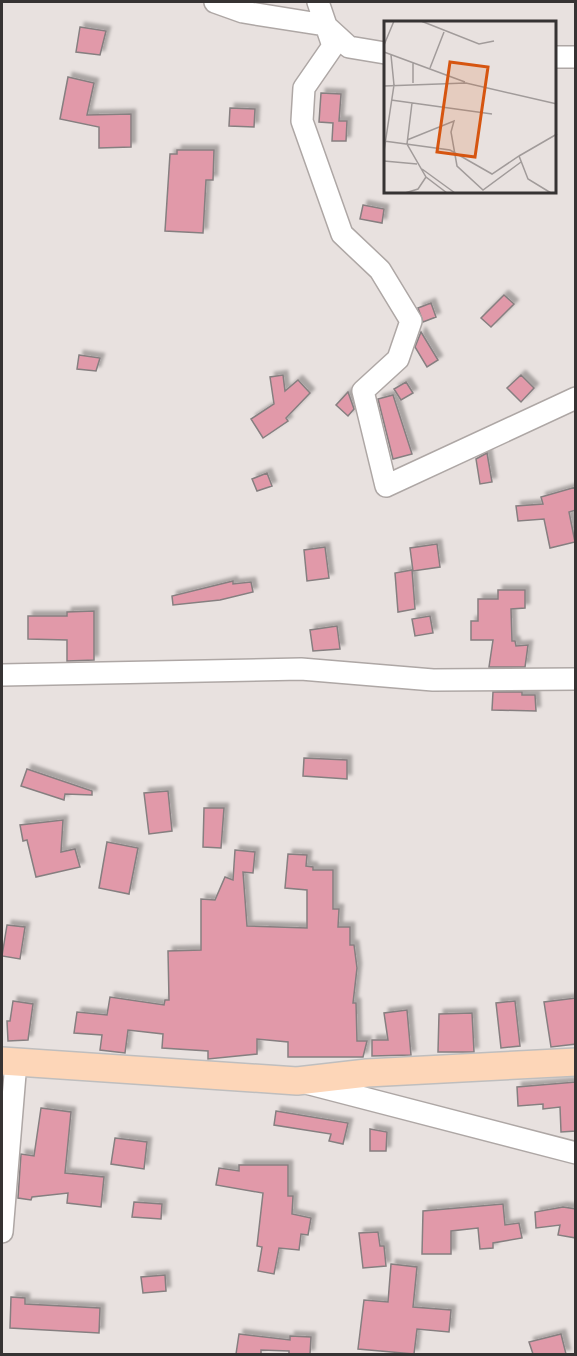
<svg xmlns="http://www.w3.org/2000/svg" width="577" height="1356" font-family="Helvetica,sans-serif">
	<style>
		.building { fill: #e199a9; stroke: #867f80; stroke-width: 1.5; filter: url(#shadow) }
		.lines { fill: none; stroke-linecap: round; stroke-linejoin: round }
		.minor-casing { stroke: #aea7a5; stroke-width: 24 }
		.major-casing { stroke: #bfbebe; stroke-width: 30 }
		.minor { stroke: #fff; stroke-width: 21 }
		.major { stroke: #fdd6b8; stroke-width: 27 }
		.inset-road { fill: none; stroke: #a19b9a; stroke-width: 1.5 }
		.view { fill: #d65510; fill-opacity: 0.15; stroke: #d65510; stroke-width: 3 }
		.inset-edge { fill: none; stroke: #363333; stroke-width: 3 }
	</style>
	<defs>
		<filter id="shadow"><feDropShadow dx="4.5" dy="-4.5" stdDeviation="1.5" flood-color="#0004"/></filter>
	</defs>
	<rect width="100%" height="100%" fill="#e8e1df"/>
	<path class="building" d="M 80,27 L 106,31 L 100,55 L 76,52 Z
		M 68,77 L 94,83 L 87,115 L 131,114 L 131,147 L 99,148 L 99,127 L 60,119 Z
		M 321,93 L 341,94 L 339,121 L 347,121 L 346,141 L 332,141 L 333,123 L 319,122 Z
		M 230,108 L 255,109 L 254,127 L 229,126 Z
		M 177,150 L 214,150 L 213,180 L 206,180 L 203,233 L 165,231 L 170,154 L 177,154 Z
		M 363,205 L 384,209 L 382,223 L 360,219 Z
		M 504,295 L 514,304 L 491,327 L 481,318 Z
		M 431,303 L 436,317 L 423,322 L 418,308 Z
		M 421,332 L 438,360 L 427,367 L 415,347 Z
		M 79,355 L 100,358 L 96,371 L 77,369 Z
		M 283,375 L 285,391 L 298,380 L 310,393 L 286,418 L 288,421 L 263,438 L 251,419 L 274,404 L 270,377 Z
		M 521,375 L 534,388 L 521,402 L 507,388 Z
		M 406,382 L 413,393 L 401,400 L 394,389 Z
		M 348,392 L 354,409 L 348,416 L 336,405 Z
		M 393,395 L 412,454 L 393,459 L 378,399 Z
		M 487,453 L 492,482 L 480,484 L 476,459 Z
		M 267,473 L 272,486 L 257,491 L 252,479 Z
		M 576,487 L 576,510 L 569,512 L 575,542 L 550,548 L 544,519 L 518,521 L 516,506 L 543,504 L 541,497 Z
		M 437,544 L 440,567 L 413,571 L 410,548 Z
		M 325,547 L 329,578 L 307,581 L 304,550 Z
		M 412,570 L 415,609 L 398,612 L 395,573 Z
		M 233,581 L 233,584 L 251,582 L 253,592 L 220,600 L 173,605 L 172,596 Z
		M 498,590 L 525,590 L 525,608 L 511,609 L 512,641 L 515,641 L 516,646 L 528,645 L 525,667 L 489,667 L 493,640 L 471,640 L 471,621 L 478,621 L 478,599 L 498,599 Z
		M 94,611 L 94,660 L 67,661 L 67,640 L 28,639 L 28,616 L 67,616 L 67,612 Z
		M 430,616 L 433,633 L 415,636 L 412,619 Z
		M 337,626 L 340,649 L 313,651 L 310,630 Z
		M 493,692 L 522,692 L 522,695 L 535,695 L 536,711 L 492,710 Z
		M 304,758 L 347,760 L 347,779 L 303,776 Z
		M 27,769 L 92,791 L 92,795 L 65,794 L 64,800 L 21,786 Z
		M 168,791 L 172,831 L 149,834 L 144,793 Z
		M 204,808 L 224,808 L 221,848 L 203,847 Z
		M 63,820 L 61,852 L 75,849 L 80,867 L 36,877 L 27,840 L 23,841 L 20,825 Z
		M 107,842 L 138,848 L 129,894 L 99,888 Z
		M 235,850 L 255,852 L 253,873 L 243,872 L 247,926 L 307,928 L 307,890 L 285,888 L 288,854 L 307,855 L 306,866 L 313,867 L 313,870 L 333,870 L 333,909 L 339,909 L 338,927 L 350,927 L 350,945 L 354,945 L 357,968 L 353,1003 L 356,1003 L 357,1041 L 367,1041 L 363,1057 L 288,1057 L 288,1042 L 257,1039 L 257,1054 L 208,1059 L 208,1051 L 162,1048 L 163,1034 L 128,1030 L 125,1053 L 100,1050 L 102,1035 L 74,1033 L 77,1012 L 107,1015 L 110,997 L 164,1005 L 165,1000 L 169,1000 L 168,951 L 201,950 L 201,899 L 215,900 L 225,877 L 233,880 Z
		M 7,925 L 25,927 L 20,959 L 2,956 Z
		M 576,998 L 576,1044 L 551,1047 L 544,1002 Z
		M 13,1001 L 33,1004 L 28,1040 L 8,1041 L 7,1021 L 10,1021 Z
		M 515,1001 L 520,1046 L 501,1048 L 496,1003 Z
		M 407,1010 L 411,1055 L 372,1056 L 372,1040 L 388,1040 L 384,1013 Z
		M 472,1013 L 474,1052 L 438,1052 L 439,1014 Z
		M 576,1082 L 576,1131 L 561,1132 L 560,1107 L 543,1109 L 543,1104 L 518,1106 L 517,1087 Z
		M 41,1108 L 71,1112 L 65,1173 L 104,1177 L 101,1207 L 67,1203 L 68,1193 L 32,1197 L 31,1200 L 18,1198 L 21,1154 L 34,1156 Z
		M 276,1111 L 348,1123 L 343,1144 L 329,1141 L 331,1134 L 274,1125 Z
		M 370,1129 L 387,1132 L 386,1151 L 370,1151 Z
		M 115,1138 L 147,1142 L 144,1169 L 111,1164 Z
		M 239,1165 L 288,1165 L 288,1196 L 293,1196 L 292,1214 L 311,1218 L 308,1235 L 301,1234 L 299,1250 L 279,1248 L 274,1274 L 258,1271 L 262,1247 L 257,1246 L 263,1193 L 216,1185 L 219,1168 L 239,1171 Z
		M 134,1202 L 162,1204 L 161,1219 L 132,1217 Z
		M 503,1204 L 505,1225 L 519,1223 L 522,1238 L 493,1243 L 493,1248 L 480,1249 L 478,1228 L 451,1231 L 451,1254 L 422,1254 L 423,1211 Z
		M 563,1207 L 576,1209 L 576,1238 L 558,1235 L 560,1225 L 536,1228 L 535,1212 Z
		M 378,1232 L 380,1246 L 384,1246 L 386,1266 L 363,1268 L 359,1233 Z
		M 391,1264 L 417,1267 L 413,1307 L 451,1310 L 449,1332 L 417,1329 L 414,1354 L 358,1349 L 364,1300 L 388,1302 Z
		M 165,1275 L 166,1291 L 143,1293 L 141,1277 Z
		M 11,1297 L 25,1298 L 25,1304 L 100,1308 L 99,1333 L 10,1328 Z
		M 239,1334 L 290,1340 L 290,1336 L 311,1337 L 310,1354 L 289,1354 L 289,1351 L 261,1350 L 261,1354 L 236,1354 Z
		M 561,1334 L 566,1354 L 533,1354 L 529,1342 Z"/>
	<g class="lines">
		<g class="minor-casing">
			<path id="minor" d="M 215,2 L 243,12 L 325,25 L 349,47 L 385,53
				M 318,2 L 333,46 L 304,88 L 302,121 L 342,234 L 380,270 L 411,321 L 398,359 L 363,391 L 386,486 L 576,398
				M 554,57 L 576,57
				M 2,675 L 301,669 L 433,680 L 576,679
				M 306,1083 L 576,1153
				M 2,1232 L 16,1062"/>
		</g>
		<g class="major-casing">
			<path id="major" d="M 2,1061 L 297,1081 L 367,1073 L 576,1062"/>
		</g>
		<use href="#minor" class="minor"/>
		<use href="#major" class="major"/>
	</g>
	<g transform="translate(384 21)">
		<rect width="172" height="172" fill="#e8e1df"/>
		<path class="inset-road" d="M 37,0 L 95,23 L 110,20M 0,24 L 10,0M 0,31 L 81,61M 46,47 L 60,11M 29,62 L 29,42M 0,65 L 82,62 L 173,83M 7,79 L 108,93M 28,82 L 23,123 L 42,156 L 63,172M 23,119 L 70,100 L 67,111 L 73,145 L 99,169 L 137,141M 0,120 L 66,129 L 108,153 L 135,135 L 144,158 L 167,172M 0,130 L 10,64 L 7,34M 135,135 L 173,113M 0,140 L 33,143M 38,148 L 71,172M 21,172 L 34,168 L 42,156"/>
		<path class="view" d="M 66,41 L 104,46 L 91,136 L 53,131 Z"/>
		<rect width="172" height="172" class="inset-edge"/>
	</g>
	<rect width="577" height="1356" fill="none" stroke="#363333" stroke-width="6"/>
</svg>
